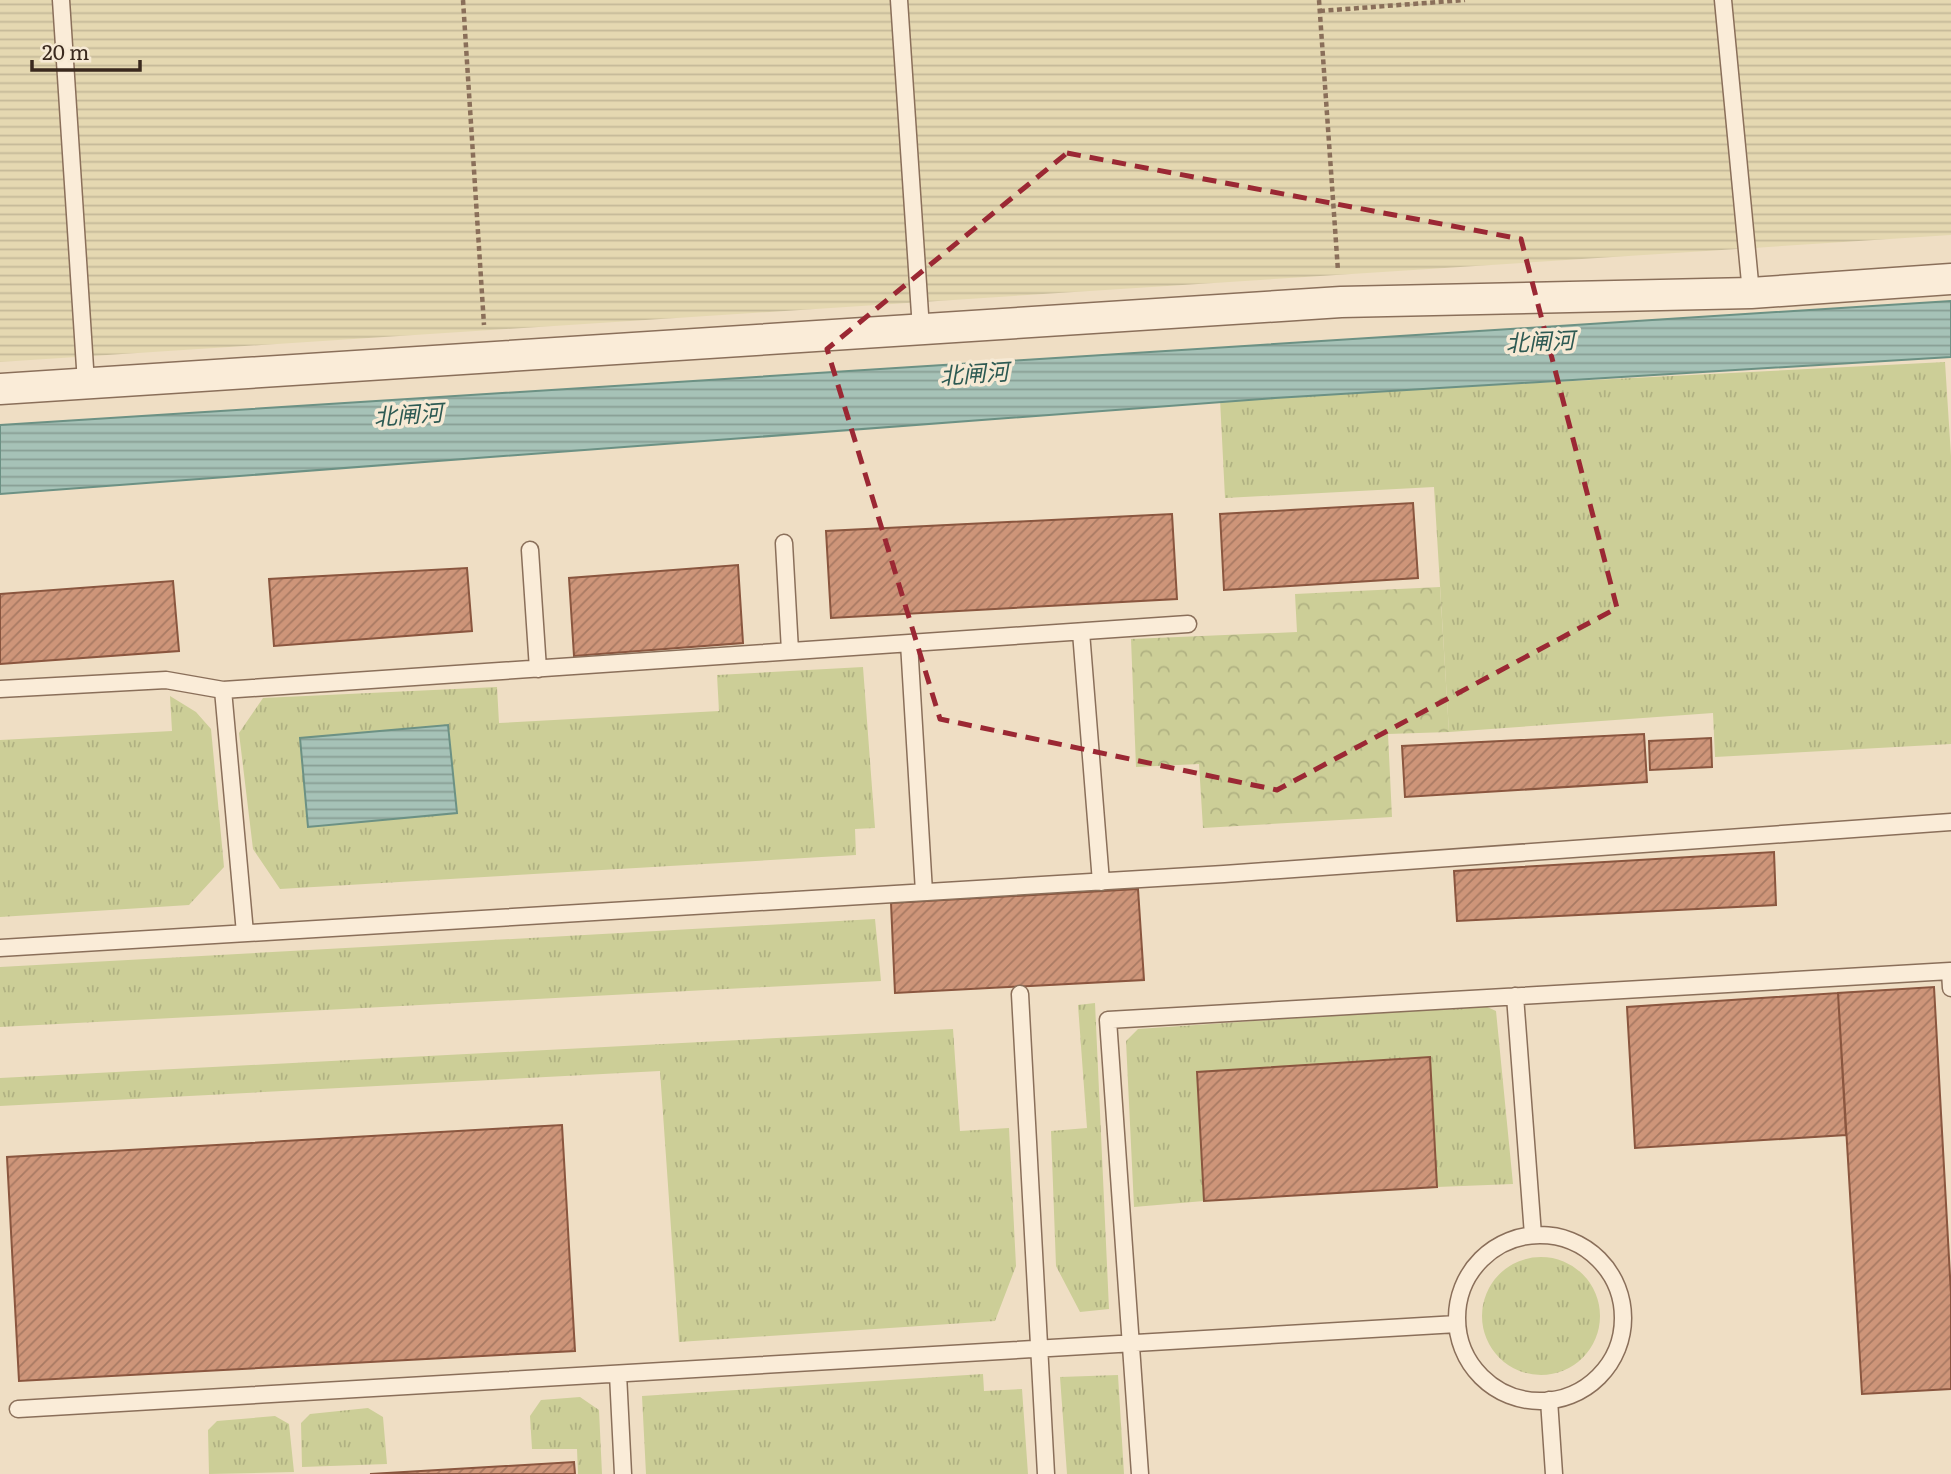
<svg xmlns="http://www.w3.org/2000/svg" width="1951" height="1474" font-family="Literata,'Noto Sans SC',serif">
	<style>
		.farmland { fill: url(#farmland-rules) }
		.grass { fill: url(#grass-tufts) }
		.forest { fill: url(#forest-crowns) }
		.water { fill: url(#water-rules); stroke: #6c9184; stroke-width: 2 }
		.building { fill: url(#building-hatch); stroke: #8a563f; stroke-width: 2 }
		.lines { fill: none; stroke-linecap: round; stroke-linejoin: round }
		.service-casing { stroke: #8a6f5a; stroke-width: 19 }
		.minor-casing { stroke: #8a6f5a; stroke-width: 33 }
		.path { stroke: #8a6f5a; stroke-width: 4.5; stroke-dasharray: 5 3.5; stroke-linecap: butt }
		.service { stroke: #faecd8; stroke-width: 16 }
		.minor { stroke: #faecd8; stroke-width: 30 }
		.marked { fill: none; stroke: #9b2834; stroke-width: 5; stroke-dasharray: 14 9; stroke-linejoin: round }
		.labels { text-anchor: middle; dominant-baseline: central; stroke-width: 7; stroke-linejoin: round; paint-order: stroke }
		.water-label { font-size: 23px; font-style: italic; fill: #2d5a53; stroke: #f6e9d4 }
	</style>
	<defs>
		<pattern id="farmland-rules" width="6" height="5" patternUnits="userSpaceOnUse" patternTransform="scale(1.75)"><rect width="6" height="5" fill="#e5d8b1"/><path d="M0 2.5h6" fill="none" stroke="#c5b998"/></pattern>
		<pattern id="grass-tufts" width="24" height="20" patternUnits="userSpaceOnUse" patternTransform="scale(1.75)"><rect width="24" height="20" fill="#ccce97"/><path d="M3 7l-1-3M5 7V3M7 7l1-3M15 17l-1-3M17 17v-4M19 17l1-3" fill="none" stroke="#b0b182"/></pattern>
		<pattern id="forest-crowns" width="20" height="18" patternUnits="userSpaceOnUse" patternTransform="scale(1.75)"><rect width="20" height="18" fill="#ccce97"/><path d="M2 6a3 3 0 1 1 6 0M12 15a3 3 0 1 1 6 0" fill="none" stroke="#b0b182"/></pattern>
		<pattern id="water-rules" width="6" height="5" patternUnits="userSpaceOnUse" patternTransform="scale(1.75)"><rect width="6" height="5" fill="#a6c2b7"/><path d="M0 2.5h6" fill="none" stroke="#889e94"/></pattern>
		<pattern id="building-hatch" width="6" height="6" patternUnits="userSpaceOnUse" patternTransform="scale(1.75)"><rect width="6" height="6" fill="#ce9579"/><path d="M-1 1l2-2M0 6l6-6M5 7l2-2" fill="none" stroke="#a87a63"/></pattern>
	</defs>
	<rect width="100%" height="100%" fill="#efdec4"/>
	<path class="farmland" d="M 0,0 L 1951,0 L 1951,235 L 0,362 Z"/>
	<path class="grass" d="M 1945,362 L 1951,456 L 1951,744 L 1715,757 L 1713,713 L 1449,732 L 1434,487 L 1225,498 L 1220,399 Z
		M 863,667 L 875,828 L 855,829 L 856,855 L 280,889 L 253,849 L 239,733 L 263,698 L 497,687 L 499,723 L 719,711 L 717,675 Z
		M 170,696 L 196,712 L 211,729 L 224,867 L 189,905 L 0,917 L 0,740 L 172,731 Z
		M 875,919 L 881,981 L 0,1027 L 0,967 Z
		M 1095,1003 L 1109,1309 L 1080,1312 L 1056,1266 L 1051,1131 L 1087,1128 L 1078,1005 Z
		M 1483,1005 L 1496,1011 L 1513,1184 L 1437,1187 L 1430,1057 L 1197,1072 L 1204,1201 L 1134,1207 L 1126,1041 L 1138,1029 Z
		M 953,1029 L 960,1131 L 1009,1128 L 1016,1266 L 995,1321 L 679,1342 L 660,1071 L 0,1106 L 0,1078 Z
		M1482 1316a59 59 0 1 1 118 0a59 59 0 1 1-118 0Z
		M 983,1374 L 984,1391 L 1022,1389 L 1028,1474 L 646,1474 L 642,1396 Z
		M 1118,1375 L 1124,1474 L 1067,1474 L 1060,1377 Z
		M 580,1397 L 599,1410 L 602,1474 L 578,1474 L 577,1449 L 532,1449 L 530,1416 L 541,1400 Z
		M 368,1408 L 383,1417 L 387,1464 L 302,1467 L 301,1423 L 310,1414 Z
		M 275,1416 L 289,1424 L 294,1472 L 209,1474 L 208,1430 L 217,1421 Z"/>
	<path class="forest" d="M 1440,587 L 1449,732 L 1388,734 L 1392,817 L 1203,828 L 1199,764 L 1136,767 L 1131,639 L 1297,632 L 1295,594 Z"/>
	<path class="water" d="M 1951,301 L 1951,357 L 1275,398 L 0,494 L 0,425 Z
		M 448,725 L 457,813 L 308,827 L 300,738 Z"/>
	<path class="building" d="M 1413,503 L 1418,578 L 1224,590 L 1220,514 Z
		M 1172,514 L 1177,599 L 831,618 L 826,531 Z
		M 738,565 L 743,643 L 574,656 L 569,578 Z
		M 467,568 L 472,631 L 274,646 L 269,579 Z
		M 173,581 L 179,651 L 0,664 L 0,594 Z
		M 1644,734 L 1647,782 L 1405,797 L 1402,746 Z
		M 1711,738 L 1712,767 L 1650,770 L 1649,741 Z
		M 1774,852 L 1776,905 L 1457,921 L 1454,871 Z
		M 1138,889 L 1144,980 L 895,993 L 891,903 Z
		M 1934,987 L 1951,1294 L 1951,1389 L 1862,1394 L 1838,993 Z
		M 1838,993 L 1846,1135 L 1635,1148 L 1627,1007 Z
		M 1430,1057 L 1437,1187 L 1204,1201 L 1197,1072 Z
		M 562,1125 L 575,1351 L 19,1381 L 7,1157 Z
		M 574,1462 L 575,1474 L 370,1474 Z"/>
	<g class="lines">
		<g class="service-casing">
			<path id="service" d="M 61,0 L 86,383
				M 899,0 L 921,329
				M 1723,0 L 1751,293
				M 784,543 L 790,651
				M 530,550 L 538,669
				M 1081,632 L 1101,882
				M 909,643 L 924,892
				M 0,689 L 166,680 L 223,690 L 1188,624
				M 223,690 L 245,933
				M 0,948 L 1224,874 L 1951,822
				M 1020,994 L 1046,1474
				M 1515,996 L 1533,1235
				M1457 1318a83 83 0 1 1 166 0a83 83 0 1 1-166 0Z
				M 618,1374 L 623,1474
				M 1549,1400 L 1554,1474
				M 18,1409 L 1457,1324
				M 1140,1474 L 1108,1020 L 1950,971 L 1951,988"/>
		</g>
		<g class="minor-casing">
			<path id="minor" d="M 0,389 L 1341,302 L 1751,293 L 1951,279"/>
		</g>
		<path class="path" d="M 463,0 L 484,325
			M 1319,0 L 1338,271
			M 1320,11 L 1465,0"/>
		<use href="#service" class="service"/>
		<use href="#minor" class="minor"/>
	</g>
	<path class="marked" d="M 1067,153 L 1521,239 L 1617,608 L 1277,790 L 940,719 L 827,349 Z"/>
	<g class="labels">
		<g class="water-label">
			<text transform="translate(1540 340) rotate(-3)">北闸河</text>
			<text transform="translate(974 372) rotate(-4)">北闸河</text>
			<text transform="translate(408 413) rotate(-4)">北闸河</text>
		</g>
	</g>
	<path d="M32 60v10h108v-10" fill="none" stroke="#3a291e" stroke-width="3.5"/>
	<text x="42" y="60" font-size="21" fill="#3a291e" stroke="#f6e9d4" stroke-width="5" paint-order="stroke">20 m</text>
</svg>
